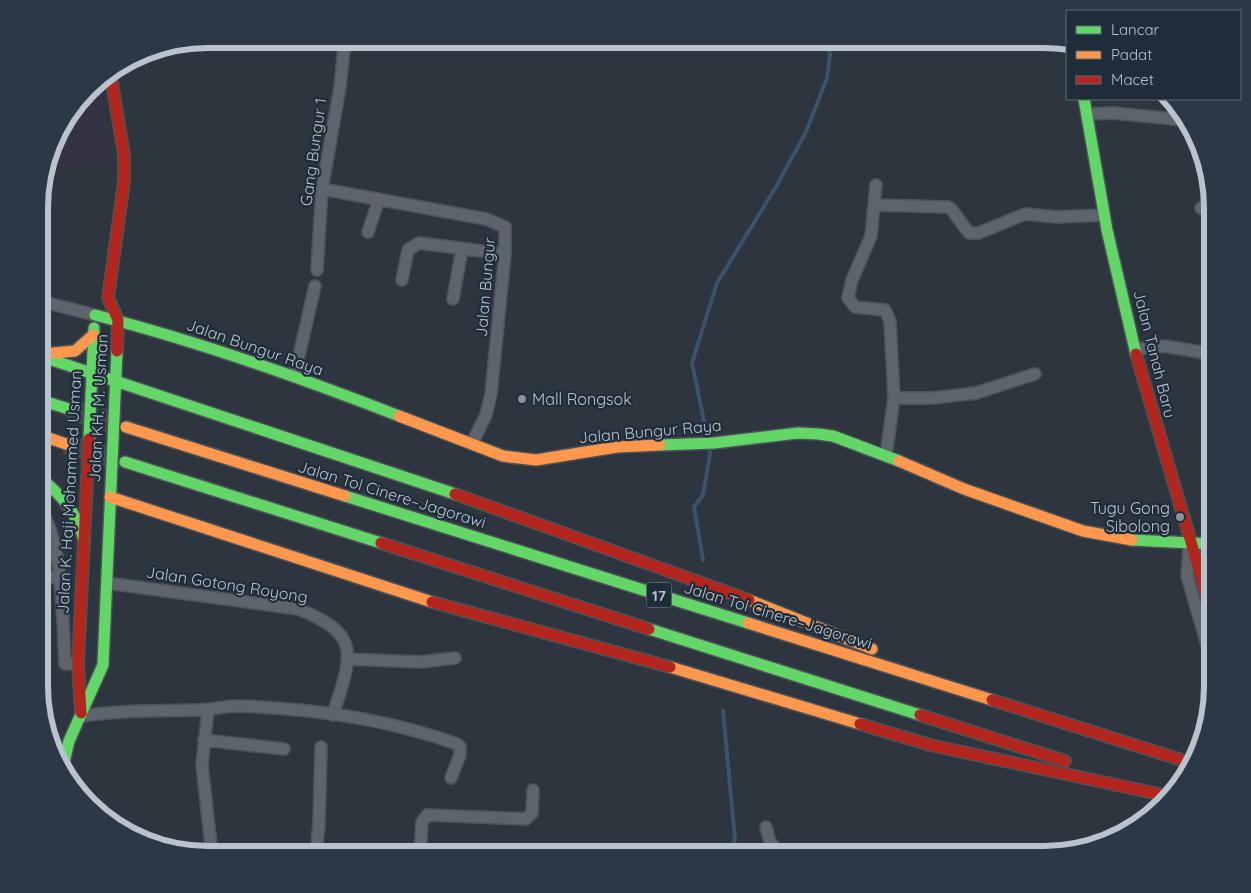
<svg xmlns="http://www.w3.org/2000/svg" width="1251" height="893" font-family="Quicksand,sans-serif">
	<style>
		.medical { fill: #334 }
		.lines { fill: none; stroke-linecap: round; stroke-linejoin: round }
		.stream { stroke: #3b536a; stroke-width: 4 }
		.highway-tunnel { stroke: #424b54; stroke-width: 21; stroke-dasharray: 21 11; stroke-linecap: butt }
		.street-casing { stroke: #4c5258; stroke-width: 14 }
		.fast-casing { stroke: #4c5258; stroke-width: 14 }
		.slow-casing { stroke: #4c5258; stroke-width: 14 }
		.jam-casing { stroke: #4c5258; stroke-width: 14 }
		.street { stroke: #5e646b; stroke-width: 11 }
		.fast { stroke: #63d668; stroke-width: 11 }
		.slow { stroke: #ff974d; stroke-width: 11 }
		.jam { stroke: #b3261e; stroke-width: 11 }
		.poi-dot { fill: #88929c; stroke: #1f2d3a; stroke-width: 2 }
		.labels { text-anchor: middle; dominant-baseline: central; stroke-width: 4.5; stroke-linejoin: round; paint-order: stroke }
		.shield { fill: #1f2d3a; stroke: #8b96a2; stroke-width: 1 }
		.shield-label { font-size: 15px; font-weight: bold; fill: #b9c3ce }
		.street-label { font-size: 16px; fill: #b9c3ce; stroke: #1f2d3a }
		.poi-label { font-size: 16px; fill: #b9c3ce; stroke: #1f2d3a; text-anchor: start }
		.rim { fill: none; stroke: #b9c3ce; stroke-width: 6 }
	</style>
	<rect width="100%" height="100%" fill="#2d363e"/>
	<path class="medical" d="M 103,77 L 113,165 L 45,168 L 56,132 L 96,81 Z"/>
	<g class="lines">
		<path class="stream" d="M 708,440 L 692,363 L 717,283 L 777,185 L 806,132 L 827,78 L 830,55 L 827,39
			M 703,560 L 694,507 L 703,495 L 710,454 L 709,447
			M 723,711 L 735,839 L 731,854"/>
		<path class="highway-tunnel" d="M 69,409 L 126,427
			M 66,444 L 125,462"/>
		<g class="street-casing">
			<path id="street" d="M 1087,114 L 1113,113 L 1185,120
				M 876,185 L 871,236 L 852,280 L 848,298 L 855,307 L 885,310 L 890,321 L 894,398 L 886,455
				M 322,189 L 486,219 L 505,227 L 505,254 L 491,394 L 486,415 L 472,443
				M 875,205 L 948,207 L 952,210 L 969,233 L 979,233 L 1025,214 L 1057,217 L 1103,215
				M 1201,208 L 1212,210
				M 368,232 L 379,199
				M 317,270 L 322,189 L 340,87 L 345,39
				M 402,280 L 408,250 L 419,243 L 505,254
				M 453,299 L 462,249
				M 40,301 L 95,315
				M 1137,349 L 1164,346 L 1212,354
				M 294,377 L 315,286
				M 894,398 L 932,398 L 976,393 L 1035,374
				M 40,512 C 63,532 63,632 65,664 L 78,663
				M 1189,550 L 1187,576 L 1212,662
				M 1199,557 L 1212,577
				M 40,574 L 59,579
				M 107,583 L 298,609 C 364,635 351,656 333,715
				M 347,659 L 420,662 L 455,658
				M 208,710 L 202,765 L 212,854
				M 81,716 C 120,710 159,711 198,710 C 211,710 224,706 236,706 C 309,708 388,719 457,744 L 460,747 L 460,755 L 451,778
				M 204,740 L 284,749
				M 766,827 L 770,842 L 781,854
				M 316,854 L 319,824 L 321,747
				M 420,854 L 422,822 L 427,815 L 526,819 L 532,813 L 533,790"/>
		</g>
		<g class="fast-casing">
			<path id="fast" d="M 1084,99 L 1107,230 L 1136,354
				M 95,315 C 198,341 299,377 399,416
				M 40,356 L 455,494
				M 40,400 L 69,409
				M 89,439 L 94,328
				M 660,445 L 714,443 L 798,433 L 818,434 L 833,436 L 899,461
				M 125,462 L 381,543
				M 40,478 C 62,495 77,513 84,540
				M 345,496 L 748,623
				M 1132,540 L 1212,544
				M 649,629 L 920,715
				M 62,771 L 69,741 L 103,665 L 117,351"/>
		</g>
		<g class="slow-casing">
			<path id="slow" d="M 43,354 L 75,351 L 93,335
				M 399,416 L 503,456 L 536,460 L 617,447 L 660,445
				M 126,427 L 345,496
				M 40,435 L 66,444
				M 899,461 L 964,489 L 1083,531 L 1132,540
				M 110,497 L 432,602
				M 749,600 L 872,649
				M 748,623 L 992,700
				M 670,667 L 860,724"/>
		</g>
		<g class="jam-casing">
			<path id="jam" d="M 110,72 L 124,154 L 124,182 L 108,298 L 118,320 L 117,351
				M 1136,354 L 1212,614
				M 455,494 L 749,600
				M 381,543 L 649,629
				M 432,602 L 670,667
				M 992,700 L 1191,763
				M 81,713 L 78,663 L 89,439
				M 920,715 L 1065,761
				M 860,724 L 930,745 L 1168,796"/>
		</g>
		<use href="#street" class="street"/>
		<use href="#fast" class="fast"/>
		<use href="#slow" class="slow"/>
		<use href="#jam" class="jam"/>
	</g>
	<g class="poi-dot">
		<circle cx="522" cy="399" r="5"/>
		<circle cx="1180" cy="517" r="5"/>
	</g>
	<g class="labels">
		<rect class="shield" x="646.5" y="582.5" width="25" height="25" rx="4"/>
		<g class="shield-label">
			<text x="659" y="595">17</text>
		</g>
		<g class="street-label">
			<text transform="translate(313 152) rotate(-82)">Gang Bungur 1</text>
			<text transform="translate(485 287) rotate(-85)">Jalan Bungur</text>
			<text transform="translate(255 347) rotate(19)">Jalan Bungur Raya</text>
			<text transform="translate(1155 354) rotate(76)">Jalan Tanah Baru</text>
			<text transform="translate(98 408) rotate(-87)">Jalan KH. M. Usman</text>
			<text transform="translate(650 431) rotate(-5)">Jalan Bungur Raya</text>
			<text transform="translate(69 492) rotate(-87)">Jalan K. Haji Mohammed Usman</text>
			<text transform="translate(392 494) rotate(17)">Jalan Tol Cinere–Jagorawi</text>
			<text transform="translate(227 584) rotate(9)">Jalan Gotong Royong</text>
			<text transform="translate(778 615) rotate(17)">Jalan Tol Cinere–Jagorawi</text>
		</g>
		<g class="poi-label">
			<text x="532" y="399">Mall Rongsok</text>
			<text x="1170" y="508" text-anchor="end">Tugu Gong<tspan x="1170" dy="18">Sibolong</tspan></text>
		</g>
	</g>
	<path d="M0 0H1251V893H0ZM208 48H1044A160 160 0 0 1 1204 208V686A160 160 0 0 1 1044 846H208A160 160 0 0 1 48 686V208A160 160 0 0 1 208 48Z" fill="#2b3946" fill-rule="evenodd"/>
	<path class="rim" d="M208 48H1044A160 160 0 0 1 1204 208V686A160 160 0 0 1 1044 846H208A160 160 0 0 1 48 686V208A160 160 0 0 1 208 48Z"/>
	<rect x="1066" y="10" width="175" height="90" fill="#1f2d3a" stroke="#5d6975"/>
	<rect x="1076" y="26" width="25" height="8" fill="#63d668" stroke="#5d6975"/>
	<text x="1111" y="35" font-size="15" fill="#b9c3ce">Lancar</text>
	<rect x="1076" y="51" width="25" height="8" fill="#ff974d" stroke="#5d6975"/>
	<text x="1111" y="60" font-size="15" fill="#b9c3ce">Padat</text>
	<rect x="1076" y="76" width="25" height="8" fill="#b3261e" stroke="#5d6975"/>
	<text x="1111" y="85" font-size="15" fill="#b9c3ce">Macet</text>
</svg>
